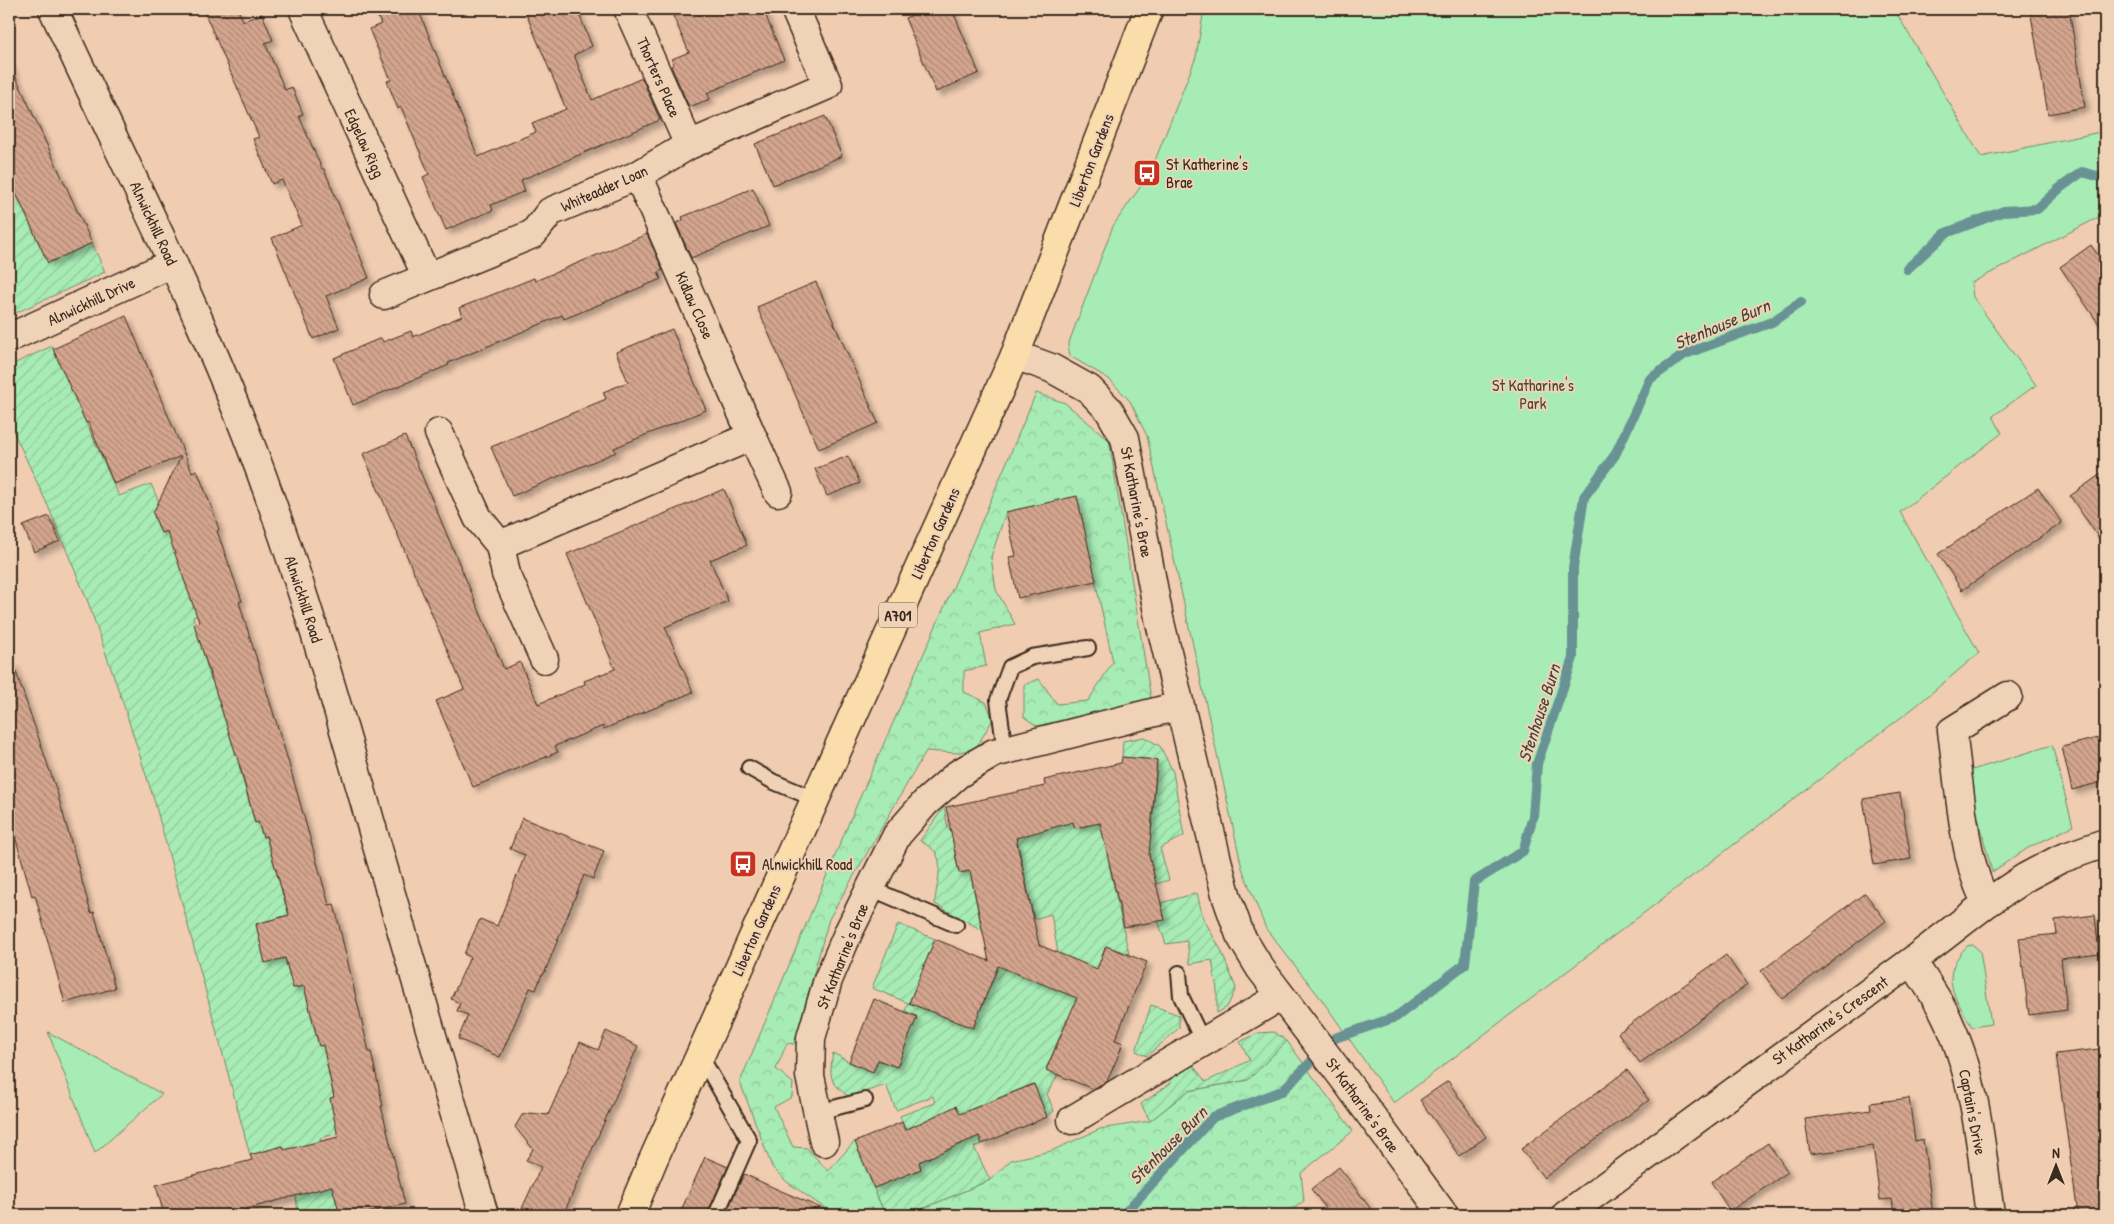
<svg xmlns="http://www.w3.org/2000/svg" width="2114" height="1224" font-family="'Patrick Hand',sans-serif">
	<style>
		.green { fill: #a7ebb5; stroke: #718a6a }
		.forest { fill: url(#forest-crowns); stroke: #718a6a }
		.garden { fill: url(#garden-furrows); stroke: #718a6a }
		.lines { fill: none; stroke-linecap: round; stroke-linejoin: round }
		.stream { stroke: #699295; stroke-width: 10 }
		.building { fill: url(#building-back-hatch); stroke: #3b2a1e; filter: url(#shadow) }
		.service-casing { stroke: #3b2a1e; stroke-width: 18 }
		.minor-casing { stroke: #3b2a1e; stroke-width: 31 }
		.tertiary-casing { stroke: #3b2a1e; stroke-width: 31 }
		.primary-casing { stroke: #3b2a1e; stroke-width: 31 }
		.service { stroke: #f0d3b7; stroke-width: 14 }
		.minor { stroke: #f0d3b7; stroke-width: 28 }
		.tertiary { stroke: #f0d3b7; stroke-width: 28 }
		.primary { stroke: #fbddab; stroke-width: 28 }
		.labels { text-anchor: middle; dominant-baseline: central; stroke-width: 4; stroke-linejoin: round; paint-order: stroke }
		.shield { fill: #f0d3b7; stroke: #715d4c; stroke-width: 1 }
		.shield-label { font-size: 15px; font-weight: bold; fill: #3b2a1e }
		.street-label { font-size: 16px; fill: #3b2a1e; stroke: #f0d3b7 }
		.poi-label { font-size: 16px; fill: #3b2a1e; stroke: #f0d3b7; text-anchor: start }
		.park-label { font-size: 16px; fill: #4b4735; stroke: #f0d3b7 }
		.water-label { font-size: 18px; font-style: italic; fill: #47443c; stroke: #f0d3b7 }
	</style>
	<defs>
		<pattern id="forest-crowns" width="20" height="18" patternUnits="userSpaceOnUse" patternTransform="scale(1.25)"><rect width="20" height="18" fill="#a7ebb5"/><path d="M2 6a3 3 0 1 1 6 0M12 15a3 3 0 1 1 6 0" fill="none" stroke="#91ca9b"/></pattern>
		<pattern id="garden-furrows" width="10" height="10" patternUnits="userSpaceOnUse" patternTransform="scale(1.25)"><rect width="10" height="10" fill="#a7ebb5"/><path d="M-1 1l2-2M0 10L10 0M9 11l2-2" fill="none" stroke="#91ca9b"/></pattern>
		<pattern id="building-back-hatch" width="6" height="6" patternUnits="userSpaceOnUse" patternTransform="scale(1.25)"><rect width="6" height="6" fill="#d4a58e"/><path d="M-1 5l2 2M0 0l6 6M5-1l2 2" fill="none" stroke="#ad8773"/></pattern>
		<filter id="shadow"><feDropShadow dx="4.5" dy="4.5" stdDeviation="2.5" flood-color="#0004"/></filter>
	</defs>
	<rect width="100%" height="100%" fill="#f0ccb1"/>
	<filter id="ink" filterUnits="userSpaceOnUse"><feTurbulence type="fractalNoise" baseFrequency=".02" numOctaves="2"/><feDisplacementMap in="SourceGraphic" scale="10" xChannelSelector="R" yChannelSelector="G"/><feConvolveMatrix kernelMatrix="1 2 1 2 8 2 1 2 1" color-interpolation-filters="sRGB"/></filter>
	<g filter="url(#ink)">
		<path class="green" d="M 1204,9 L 1894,9 L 1981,157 L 2105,131 L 2105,214 L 1971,283 L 1973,297 L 2036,385 L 1993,416 L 2002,433 L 1900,512 L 1979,653 L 1916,706 L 1394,1103 L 1322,1000 L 1266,929 L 1242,868 L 1147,436 L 1130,401 L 1109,379 L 1070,356 L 1068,345 L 1113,226 L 1150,173 L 1196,57 Z
			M 2052,745 L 2073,826 L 2028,848 L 1992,872 L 1971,790 L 1969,771 Z
			M 1973,945 L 1980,951 L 1991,1024 L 1972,1027 C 1954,995 1938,977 1967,946 Z
			M 48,1032 L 162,1094 L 95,1153 Z"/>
		<path class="forest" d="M 1036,393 L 1065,403 L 1109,440 L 1151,699 L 1037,726 L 1024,717 L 1024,685 L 1039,679 L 1057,704 L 1088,701 L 1113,662 L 1077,497 L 1006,512 L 991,557 L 996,590 L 1015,624 L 980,633 L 986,666 L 964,671 L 964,692 L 986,702 L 993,719 L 976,748 L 956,753 L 926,751 L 829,919 L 794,1044 L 787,1043 L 776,1069 L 793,1083 L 792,1097 L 774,1107 L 793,1147 L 807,1148 L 828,1171 L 855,1141 L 885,1215 L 828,1215 L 829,1211 L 787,1182 L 772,1167 L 740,1082 L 850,820 L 970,549 Z
			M 1287,1041 L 1353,1131 L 1301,1173 L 1304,1201 L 1285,1215 L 908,1215 L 990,1180 L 1011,1160 L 1051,1151 L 1100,1129 L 1150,1121 L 1188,1091 L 1248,1080 Z"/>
		<path class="garden" d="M 9,178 L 48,263 L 92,243 L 105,272 L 9,316 Z
			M 52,346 L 119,496 L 151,484 L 161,507 L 153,513 L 161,533 L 169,530 L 193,604 L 216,609 L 193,617 L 211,680 L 235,673 L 253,762 L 239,765 L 240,770 L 255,823 L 258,822 L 263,837 L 266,836 L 289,915 L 256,924 L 265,962 L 285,958 L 293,988 L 323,981 L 306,994 L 319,1046 L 341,1041 L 343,1052 L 325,1056 L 334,1097 L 330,1099 L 336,1126 L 360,1128 L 320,1138 L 340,1215 L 298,1215 L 296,1196 L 283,1146 L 250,1155 L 155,803 L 123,703 L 88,602 L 48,506 L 9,422 L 9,366 Z
			M 1144,737 L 1160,746 L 1173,772 L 1184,836 L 1160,848 L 1169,880 L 1156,884 L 1149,854 L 1109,864 L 1129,954 L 1106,946 L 1076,1023 L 1067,1019 L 1046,1069 L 1058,1075 L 1047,1094 L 1054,1111 L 1047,1117 L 1033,1084 L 969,1110 L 982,1144 L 974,1147 L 990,1180 L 908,1215 L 885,1215 L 874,1188 L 921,1169 L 919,1162 L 971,1139 L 956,1107 L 905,1130 L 900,1116 L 935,1103 L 933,1096 L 896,1110 L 886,1085 L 849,1097 C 829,1081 829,1078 833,1053 L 849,1062 L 873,1072 L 878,1060 L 897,1067 L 917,1016 L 905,1011 L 908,1003 L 872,988 L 898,924 L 935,939 L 909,1003 L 973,1028 L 999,965 L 1054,960 L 1058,953 L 1051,914 L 1034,919 L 1009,802 L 1072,815 L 1075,828 L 1090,825 L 1094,810 L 1098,824 L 1152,827 L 1157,760 L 1122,757 L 1123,741 Z
			M 944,807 L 948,829 L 962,826 L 966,847 L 954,849 L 959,873 L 970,871 L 982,930 L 935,904 C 935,888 944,867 936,853 C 933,848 925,844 920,841 Z
			M 1197,893 L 1203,918 L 1221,950 L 1236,988 L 1227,1007 L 1217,1013 L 1217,989 L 1212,960 L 1190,964 L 1187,941 L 1166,944 L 1158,921 L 1165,920 L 1161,903 Z
			M 1151,1005 L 1179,1015 L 1179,1028 L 1147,1056 L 1136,1051 Z
			M 1274,1032 L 1287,1041 L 1248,1080 L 1188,1091 L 1150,1121 L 1141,1104 L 1171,1083 L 1168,1076 L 1192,1064 L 1206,1082 L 1250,1060 L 1240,1042 L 1258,1033 Z"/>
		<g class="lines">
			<path class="stream" d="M 1907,269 L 1946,233 L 2004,211 L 2037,209 L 2060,188 L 2082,172 L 2105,178
				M 1123,1215 L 1213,1117 L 1282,1091 L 1335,1038 L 1396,1017 L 1465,964 L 1474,882 L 1523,851 L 1533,816 L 1537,764 L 1573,658 L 1573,568 L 1584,497 L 1615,455 L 1650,379 L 1685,354 L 1772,322 L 1801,302"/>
		</g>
		<path class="building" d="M 203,9 L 238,9 L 243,21 L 262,14 L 273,40 L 265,43 L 285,90 L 292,87 L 303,114 L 299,116 L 322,169 L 324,169 L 369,278 L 326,296 L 339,328 L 313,339 L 272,238 L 302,225 L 282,180 L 272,184 L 253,139 L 259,137 Z
			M 374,9 L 418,9 L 478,157 L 536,132 L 532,123 L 566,109 L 524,9 L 577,9 L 592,46 L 574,55 L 592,100 L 642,78 L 660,120 L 521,180 L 525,191 L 491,205 L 493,210 L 446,230 L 423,177 L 429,174 L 401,107 L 398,109 L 387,81 L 391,80 L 369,29 L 381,24 Z
			M 670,9 L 763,9 L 784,60 L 707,93 L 710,99 L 689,107 L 671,66 L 674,64 L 672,59 L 689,52 Z
			M 927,9 L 952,9 L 979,73 L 936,92 L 905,18 Z
			M 2030,9 L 2069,9 L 2085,107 L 2048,114 Z
			M 9,62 L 92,243 L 48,263 L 9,178 Z
			M 825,116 L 842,156 L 773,185 L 755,144 Z
			M 753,188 L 769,226 L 691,258 L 676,223 L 683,220 L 682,217 Z
			M 647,234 L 663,270 L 658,272 L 661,279 L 564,319 L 562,315 L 448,363 L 449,365 L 353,405 L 334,358 L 381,338 L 383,342 L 411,331 L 413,337 L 462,316 L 459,308 L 534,278 L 535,281 Z
			M 2091,245 L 2105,266 L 2105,333 L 2060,267 Z
			M 816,282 L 878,423 L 819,449 L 757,307 Z
			M 126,316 L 192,472 L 197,470 L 214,514 L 219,530 L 217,531 L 242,601 L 239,602 L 287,757 L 329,905 L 334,904 L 369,1052 L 371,1052 L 383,1106 L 381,1106 L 405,1204 L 358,1215 L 340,1215 L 332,1186 L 224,1215 L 164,1215 L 156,1185 L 252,1160 L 250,1155 L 283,1146 L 284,1150 L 338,1137 L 330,1098 L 334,1097 L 323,1045 L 319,1046 L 304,986 L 293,988 L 285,958 L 265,963 L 256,924 L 289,915 L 266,836 L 263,837 L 258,822 L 255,823 L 241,770 L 194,624 L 199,622 L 167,531 L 161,533 L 153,513 L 181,456 L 114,484 L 88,422 L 86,423 L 53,349 Z
			M 672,329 L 706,410 L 614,448 L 616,452 L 512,496 L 491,447 L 606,399 L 603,392 L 628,382 L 616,352 Z
			M 405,436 L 504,669 L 520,662 L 538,704 L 585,684 L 584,681 L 615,669 L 567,554 L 724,489 L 747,545 L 710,560 L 728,601 L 665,627 L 693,692 L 604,729 L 603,726 L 555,746 L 558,752 L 473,787 L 436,701 L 464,689 L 363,454 Z
			M 848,456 L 860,483 L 827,496 L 815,469 Z
			M 2105,471 L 2105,547 L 2070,496 Z
			M 2038,488 L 2062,523 L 1962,590 L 1938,554 Z
			M 1077,496 L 1096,581 L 1018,598 L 1009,557 L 1016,556 L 1006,512 Z
			M 49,516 L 60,541 L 34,552 L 23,526 Z
			M 13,663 L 57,792 L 91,913 L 94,912 L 115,988 L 65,1003 L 35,895 L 32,896 L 9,815 L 9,664 Z
			M 2105,736 L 2105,781 L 2072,790 L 2062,747 Z
			M 1122,757 L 1157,760 L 1149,855 L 1165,920 L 1124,927 L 1100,823 L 1075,828 L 1073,822 L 1016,838 L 1039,945 L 1097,969 L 1106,946 L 1147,962 L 1115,1040 L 1123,1043 L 1116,1061 L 1107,1081 L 1093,1089 L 1046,1070 L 1077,998 L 998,966 L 973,1028 L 909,1003 L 935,939 L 989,961 L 970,871 L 959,873 L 946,807 L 1045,786 L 1044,780 L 1121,763 Z
			M 1900,793 L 1911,859 L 1874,865 L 1863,799 Z
			M 522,818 L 604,851 L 593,879 L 584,875 L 544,974 L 542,974 L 536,990 L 530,988 L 500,1057 L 458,1039 L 468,1015 L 457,1011 L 460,1003 L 451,999 L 470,957 L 464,954 L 480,919 L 497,926 L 525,855 L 510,849 Z
			M 1865,893 L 1886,921 L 1782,999 L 1761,971 Z
			M 2095,915 L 2099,954 L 2061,959 L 2067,1010 L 2029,1015 L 2019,938 L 2057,934 L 2055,920 Z
			M 1726,955 L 1747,985 L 1640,1063 L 1618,1033 Z
			M 874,999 L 917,1017 L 897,1067 L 878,1060 L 873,1072 L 849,1062 Z
			M 606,1031 L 638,1046 L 563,1215 L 519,1215 L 541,1167 L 526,1160 L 533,1149 L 515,1127 L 522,1115 L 530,1113 L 548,1115 L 580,1042 L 598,1050 Z
			M 2099,1049 L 2105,1105 L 2105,1215 L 2078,1215 L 2056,1054 Z
			M 1627,1070 L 1649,1100 L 1544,1178 L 1521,1149 Z
			M 1448,1081 L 1486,1137 L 1459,1156 L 1420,1100 Z
			M 1034,1084 L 1047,1117 L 982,1144 L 979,1136 L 919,1162 L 921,1169 L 874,1188 L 855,1142 L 902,1122 L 905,1130 L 956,1106 L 960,1114 Z
			M 1909,1098 L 1915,1141 L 1923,1139 L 1933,1215 L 1894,1215 L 1892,1199 L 1880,1200 L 1873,1146 L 1810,1154 L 1805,1119 L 1871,1110 L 1870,1103 Z
			M 1768,1143 L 1788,1172 L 1730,1211 L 1711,1182 Z
			M 705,1157 L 728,1167 L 707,1215 L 679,1215 Z
			M 1339,1167 L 1357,1190 L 1375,1215 L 1331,1215 L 1311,1189 Z
			M 744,1174 L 772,1187 L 837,1215 L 725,1215 Z"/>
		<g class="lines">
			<g class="service-casing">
				<path id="service" d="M 1005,751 L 998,700 L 1010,667 L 1032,657 L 1088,648
					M 749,768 L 774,782 L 815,799
					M 870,888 L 956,925
					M 1179,973 L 1181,996 L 1203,1042
					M 700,1055 L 749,1140 L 716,1215
					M 818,1112 L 865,1100"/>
			</g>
			<g class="minor-casing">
				<path id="minor" d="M 303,9 L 427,277
					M 628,9 L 689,145
					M 384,295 L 533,234 L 550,212 L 638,175 L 689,145 L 828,85 L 795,9
					M 9,338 L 173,263
					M 1015,355 L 1051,368 L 1089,389 L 1109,410 L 1125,438 L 1159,618 L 1217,860 L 1227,898 L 1240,935 L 1260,968 L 1345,1080 L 1444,1215
					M 439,433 L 478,518 L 500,545 L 506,574 L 544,659
					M 752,436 L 778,492
					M 500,545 L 752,436 L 638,175
					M 1987,903 C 1963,864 1959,778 1952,731 L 2008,696
					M 1912,961 C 1923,978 1935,995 1944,1012 C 1976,1075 1981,1147 1990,1215
					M 1072,1120 L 1281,996
					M 824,1142 L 810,1076 L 811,1038 L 828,980 L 849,931 L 897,835 L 925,803 L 958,774 L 994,753 L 1179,706
					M 1566,1215 L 1912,961 L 1987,903 L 2026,877 L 2060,859 L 2105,843"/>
			</g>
			<g class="tertiary-casing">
				<path id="tertiary" d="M 53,9 C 127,171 211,329 270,498 C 312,615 346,736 380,856 C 415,976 449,1096 484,1215"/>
			</g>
			<g class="primary-casing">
				<path id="primary" d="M 630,1215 L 653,1160 L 1015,355 L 1149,9"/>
			</g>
			<use href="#service" class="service"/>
			<use href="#minor" class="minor"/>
			<use href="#tertiary" class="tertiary"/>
			<use href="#primary" class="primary"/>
		</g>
	</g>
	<defs>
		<g id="bus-square" transform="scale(1.4375)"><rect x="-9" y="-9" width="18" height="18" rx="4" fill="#c8321e" stroke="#f0d3b7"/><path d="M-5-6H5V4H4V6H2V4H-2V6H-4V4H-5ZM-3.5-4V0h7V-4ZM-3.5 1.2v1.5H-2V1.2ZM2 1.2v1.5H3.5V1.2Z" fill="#fff"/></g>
	</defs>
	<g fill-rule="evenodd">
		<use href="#bus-square" x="1147" y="173"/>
		<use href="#bus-square" x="743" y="864"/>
	</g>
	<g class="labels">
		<rect class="shield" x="879" y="602.5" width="38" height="25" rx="4"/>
		<g class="shield-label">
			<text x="898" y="615">A701</text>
		</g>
		<g class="street-label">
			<text transform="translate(659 77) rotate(66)">Thorters Place</text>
			<text transform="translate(365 143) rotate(65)">Edgelaw Rigg</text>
			<text transform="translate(1091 160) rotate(-69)">Liberton Gardens</text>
			<text transform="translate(604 188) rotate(-24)">Whiteadder Loan</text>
			<text transform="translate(154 223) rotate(65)">Alnwickhill Road</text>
			<text transform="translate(91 301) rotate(-25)">Alnwickhill Drive</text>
			<text transform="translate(695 305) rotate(66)">Kidlaw Close</text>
			<text transform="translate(1137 502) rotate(79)">St Katharine's Brae</text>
			<text transform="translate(935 533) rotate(-66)">Liberton Gardens</text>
			<text transform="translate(304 599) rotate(72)">Alnwickhill Road</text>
			<text transform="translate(756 930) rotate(-66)">Liberton Gardens</text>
			<text transform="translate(842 956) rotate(-68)">St Katharine's Brae</text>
			<text transform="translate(1830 1020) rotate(-36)">St Katharine's Crescent</text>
			<text transform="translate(1363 1105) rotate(54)">St Katharine's Brae</text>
			<text transform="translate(1973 1112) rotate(79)">Captain's Drive</text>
		</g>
		<g class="poi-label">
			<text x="1166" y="164">St Katherine's<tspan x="1166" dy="18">Brae</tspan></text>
			<text x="762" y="864">Alnwickhill Road</text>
		</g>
		<g class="park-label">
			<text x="1533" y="385">St Katharine's<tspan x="1533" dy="18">Park</tspan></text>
		</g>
		<g class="water-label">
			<text transform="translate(1722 324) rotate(-23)">Stenhouse Burn</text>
			<text transform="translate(1539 713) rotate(-72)">Stenhouse Burn</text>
			<text transform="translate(1168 1145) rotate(-45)">Stenhouse Burn</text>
		</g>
	</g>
	<rect width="2114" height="1224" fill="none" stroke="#f0d3b7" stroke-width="30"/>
	<rect x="15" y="15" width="2084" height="1194" fill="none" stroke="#3b2a1e" stroke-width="2" filter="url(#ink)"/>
	<g transform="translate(2056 1166)" stroke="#f0d3b7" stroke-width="4" paint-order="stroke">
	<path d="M0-4L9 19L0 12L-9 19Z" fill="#3b2a1e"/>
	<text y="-8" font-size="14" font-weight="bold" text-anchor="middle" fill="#3b2a1e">N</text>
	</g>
</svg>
